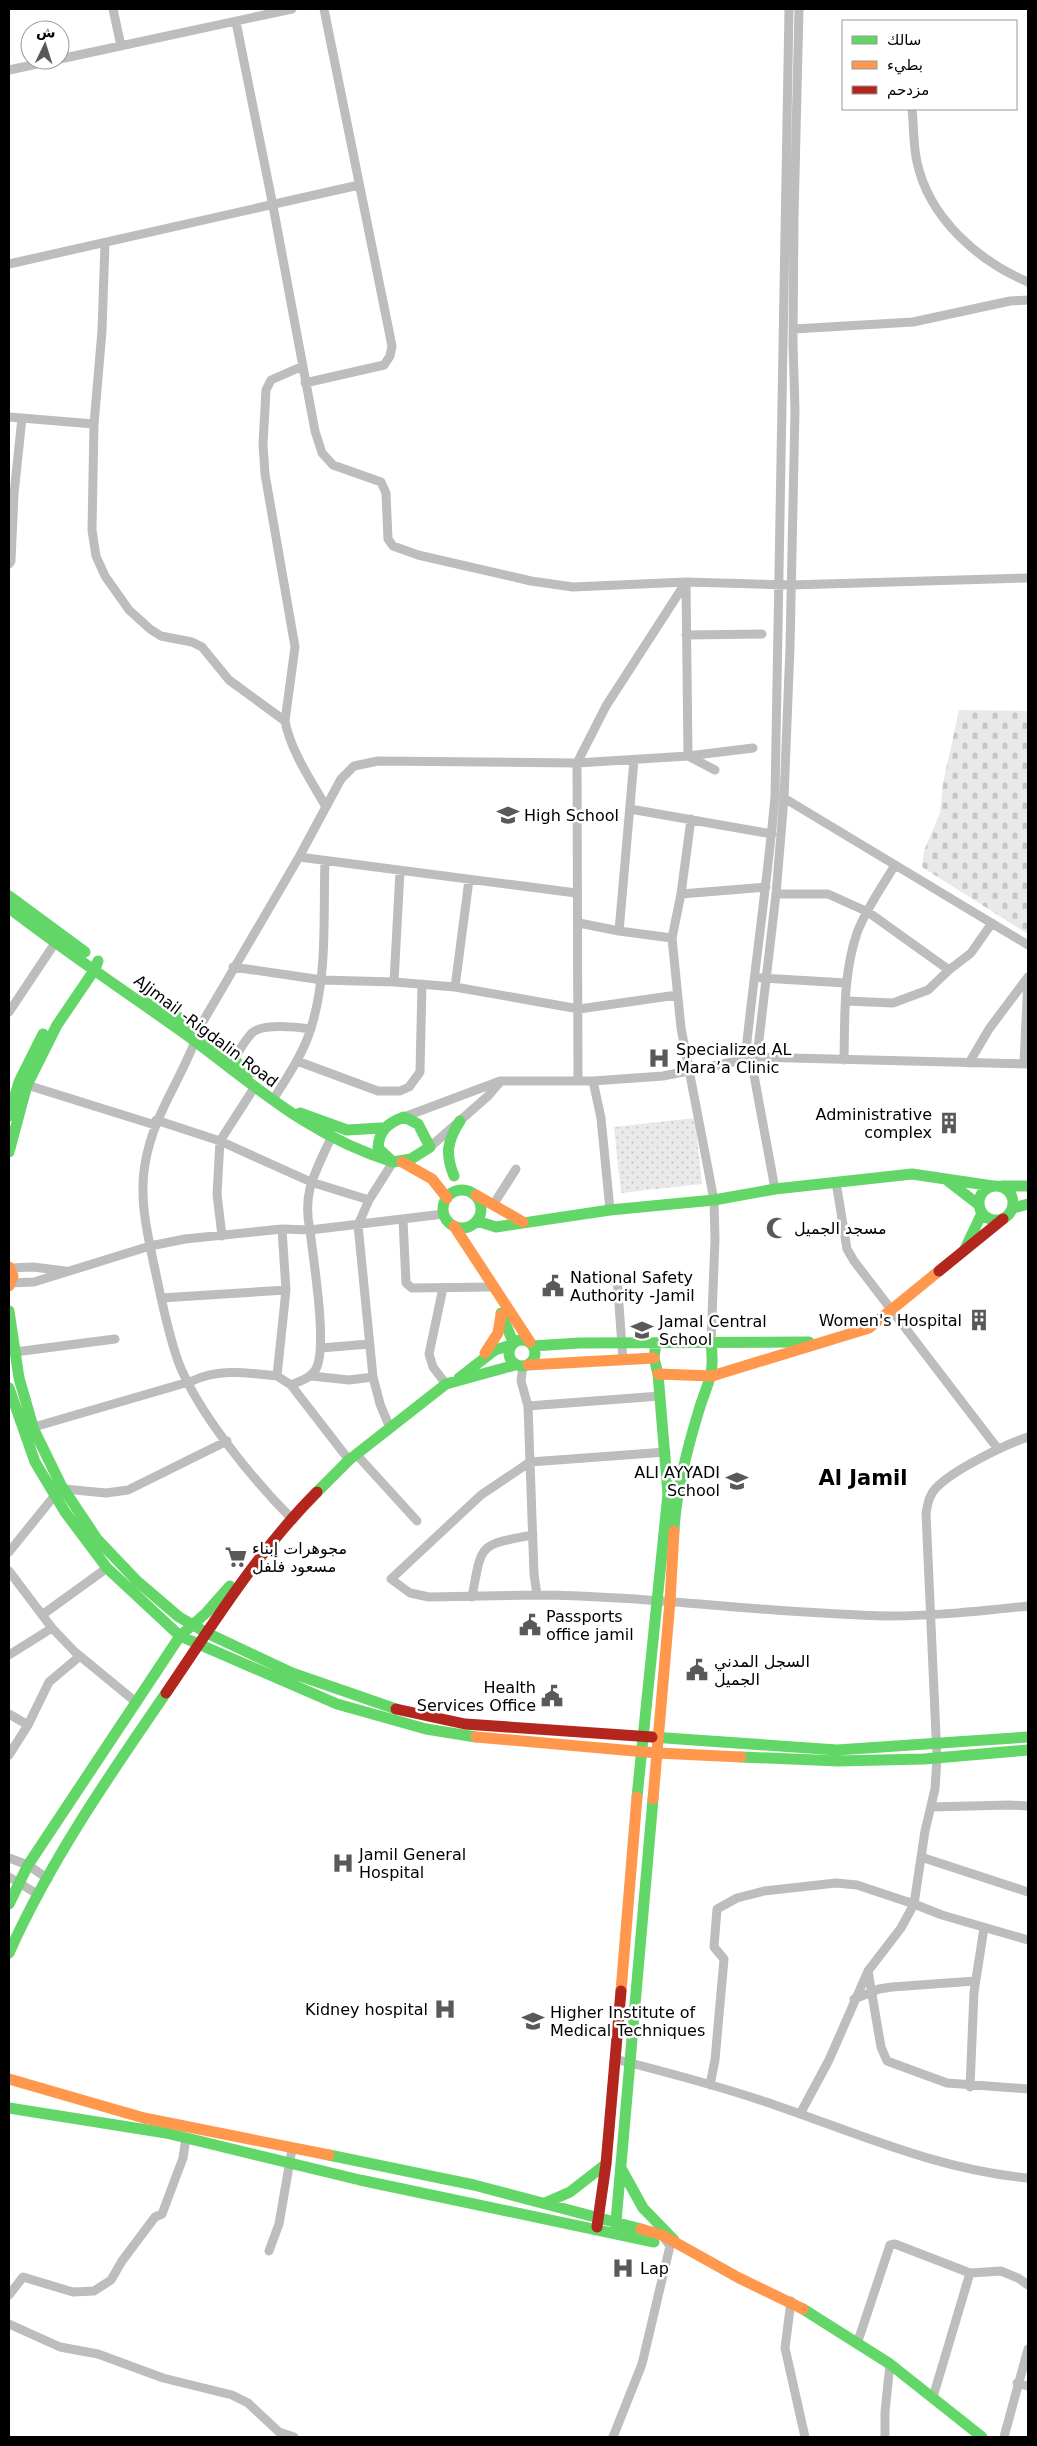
<svg xmlns="http://www.w3.org/2000/svg" width="1037" height="2446" font-family="'DejaVu Sans','Noto Naskh Arabic',sans-serif">
	<style>
		.grass { fill: url(#grass-dots) }
		.cemetery { fill: url(#cemetery-stones) }
		.lines { fill: none; stroke-linecap: round; stroke-linejoin: round }
		.street { stroke: #bdbdbd; stroke-width: 9 }
		.fast { stroke: #63d668; stroke-width: 11 }
		.slow { stroke: #ff974d; stroke-width: 11 }
		.jam { stroke: #b3261e; stroke-width: 11 }
		.labels { text-anchor: middle; dominant-baseline: central; stroke-width: 5; stroke-linejoin: round; paint-order: stroke }
		.poi-label { font-size: 16px; fill: #000; stroke: #fff; text-anchor: start }
		.street-label { font-size: 16px; fill: #000; stroke: #fff }
		.district-label { font-size: 21px; font-weight: bold; fill: #000; stroke: #fff }
	</style>
	<defs>
		<pattern id="grass-dots" width="8" height="8" patternUnits="userSpaceOnUse" patternTransform="scale(1.25)"><rect width="8" height="8" fill="#e9e9e9"/><path d="M2 2h.1M6 6h.1" fill="none" stroke="#c6c6c6" stroke-width="1.8" stroke-linecap="round"/></pattern>
		<pattern id="cemetery-stones" width="16" height="16" patternUnits="userSpaceOnUse" patternTransform="scale(1.25)"><rect width="16" height="16" fill="#e9e9e9"/><path d="M2 7V4a2 2 0 0 1 4 0v3zM10 15v-3a2 2 0 0 1 4 0v3z" fill="#c6c6c6"/></pattern>
	</defs>
	<rect width="100%" height="100%" fill="#fff"/>
	<path class="grass" d="M 695,1118 L 702,1184 L 621,1193 L 614,1127 Z"/>
	<path class="cemetery" d="M 959,710 L 1028,711 L 1028,934 L 922,867 L 924,851 L 940,813 L 943,783 Z"/>
	<g class="lines">
		<path class="street" d="M 113,9 L 121,46
			M 236,22 L 273,206 L 315,431 L 322,453 L 333,465 L 381,482 L 386,493 L 388,539 L 393,546 L 418,555 L 531,581 L 573,587 L 686,582 L 791,585 L 1028,578
			M 60,59 L 292,9
			M 9,70 L 56,60
			M 912,109 C 914,126 913,145 917,162 C 929,218 978,261 1028,282
			M 105,243 L 102,331 L 94,424 L 92,530 L 96,556 L 105,576 L 129,610 L 150,629 L 161,636 L 192,642 L 202,647 L 229,680 L 285,721
			M 9,264 L 359,185
			M 794,329 L 913,322 L 1010,301 L 1028,300
			M 303,366 L 271,380 L 266,390 L 263,444 L 265,474 L 295,647 L 285,721 C 291,752 311,780 326,807
			M 305,383 L 384,365 L 390,356 L 392,346 L 324,9
			M 9,417 L 94,424
			M 9,564 L 11,561 L 14,494 L 22,418
			M 686,583 L 688,756 L 715,770
			M 686,635 L 762,634
			M 634,760 L 619,931 L 672,938
			M 784,798 L 1028,945
			M 630,809 L 772,834
			M 691,819 L 681,894 L 672,938 L 681,1028 L 714,1200 L 715,1239 L 711,1343
			M 299,857 L 576,893
			M 400,871 L 394,982 L 455,987 L 579,1009 L 677,995
			M 681,894 L 766,887
			M 776,894 L 828,894 L 868,912 L 949,970
			M 579,923 L 619,931
			M 233,967 L 322,980 L 394,982
			M 761,978 L 846,983
			M 455,987 L 469,880
			M 846,1001 L 893,1003 L 928,990 L 949,970 L 971,953 L 992,923
			M 9,1012 L 55,943
			M 198,1030 L 299,857 L 341,779 L 354,766 L 378,761 L 577,763 L 688,756 L 753,748
			M 195,1041 C 178,1085 153,1116 145,1164 C 139,1197 147,1232 154,1265 C 161,1297 167,1330 178,1361 C 197,1412 254,1481 293,1520
			M 757,1057 L 776,894 L 784,798 L 790,647 L 795,410 L 793,343 L 794,217 L 799,9
			M 234,1059 C 239,1051 245,1040 252,1033 C 262,1023 298,1027 311,1029
			M 751,1059 L 775,1189
			M 745,1060 C 754,972 767,885 775,797 L 789,9
			M 844,1060 C 845,1017 843,974 857,933 C 865,911 883,885 895,865
			M 297,1061 L 378,1091 L 400,1091 L 409,1087 L 420,1072 L 422,984
			M 969,1063 L 989,1029 L 1028,977
			M 1024,1064 L 1028,978
			M 578,1081 L 577,763 L 606,706 L 686,582
			M 593,1081 L 601,1118 L 610,1210
			M 27,1085 L 155,1125
			M 276,1095 C 289,1074 304,1052 311,1028 C 328,974 323,916 325,861
			M 404,1117 L 500,1081 L 593,1081 L 663,1076 L 757,1057 L 1028,1064
			M 156,1120 L 220,1141 L 311,1182 L 369,1200 L 358,1225 L 373,1377 L 380,1404 L 390,1428
			M 430,1147 L 488,1096 L 500,1082
			M 836,1182 L 847,1249 L 854,1261 L 998,1449
			M 369,1200 L 393,1162
			M 493,1205 L 516,1169
			M 403,1220 L 406,1283 L 412,1288 L 493,1287
			M 282,1229 L 286,1290 L 277,1376 L 291,1385 L 349,1460
			M 222,1236 L 217,1194 L 220,1141 L 254,1088
			M 10,1268 L 33,1267 L 65,1271
			M 617,1277 L 623,1360
			M 11,1283 L 34,1282 L 150,1246 L 185,1239 L 282,1229 L 310,1230 L 444,1214
			M 443,1288 L 429,1354 L 433,1367 L 446,1384
			M 161,1298 L 286,1290
			M 321,1348 L 369,1344
			M 15,1352 L 115,1339
			M 523,1366 L 521,1381 L 528,1406 L 534,1574 L 537,1595 C 654,1596 771,1614 889,1616 C 935,1616 982,1611 1028,1606
			M 311,1376 L 349,1380 L 373,1377
			M 291,1385 C 300,1381 311,1378 316,1369 C 328,1346 313,1259 310,1230 C 302,1193 315,1173 330,1140
			M 528,1406 L 660,1396
			M 34,1427 L 192,1381 C 220,1368 248,1373 277,1376
			M 1028,1437 C 1004,1445 953,1470 936,1488 C 929,1495 928,1503 926,1513 L 937,1758 L 935,1789 L 925,1831 L 914,1904 L 942,1915 L 1028,1940
			M 356,1454 L 417,1521
			M 64,1489 L 106,1493 L 128,1490 L 227,1441
			M 9,1552 L 55,1495
			M 9,1571 L 52,1628 L 75,1652 L 137,1703
			M 537,1595 L 429,1597 L 410,1593 L 391,1579 L 481,1495 L 530,1462 L 666,1452
			M 472,1597 C 482,1543 478,1545 533,1535
			M 42,1615 L 107,1568
			M 9,1655 L 52,1628
			M 9,1714 L 28,1725
			M 9,1755 L 28,1725 L 49,1682 L 80,1656
			M 931,1807 L 1009,1805 L 1028,1806
			M 921,1857 L 1028,1892
			M 9,1858 L 28,1865 L 48,1879
			M 9,1877 L 39,1895
			M 868,1971 L 881,2047 L 887,2061 L 947,2083 L 1028,2089
			M 854,1999 L 879,1989 L 892,1987 L 975,1981
			M 615,2059 C 666,2072 716,2085 766,2102 C 852,2131 937,2170 1028,2178
			M 710,2085 L 715,2060 L 724,1959 L 714,1947 L 717,1909 L 737,1898 L 764,1891 L 836,1883 L 857,1885 L 914,1904 L 901,1928 L 868,1971 L 829,2060 L 800,2114
			M 970,2087 L 974,1992 L 984,1928
			M 269,2251 L 279,2224 L 292,2149
			M 9,2295 L 23,2277 L 73,2292 L 94,2291 L 111,2280 L 122,2261 L 155,2217 L 162,2214 L 183,2158 L 186,2138
			M 791,2301 L 785,2348 L 805,2437
			M 9,2324 L 60,2347 L 98,2354 L 163,2378 L 232,2395 L 248,2403 L 279,2432 L 294,2437
			M 857,2344 L 890,2245 L 895,2244 L 970,2273 L 1001,2271 L 1018,2278 L 1028,2285
			M 1017,2383 L 1028,2386
			M 933,2397 L 970,2273
			M 613,2437 L 642,2364 L 670,2246 L 664,2238
			M 885,2437 L 885,2412 L 890,2364
			M 1004,2437 L 1028,2349"/>
		<path class="fast" d="M 9,896 L 85,952
			M 9,908 C 67,953 128,993 188,1036 C 257,1087 309,1136 393,1162
			M 149,998 L 198,1030 L 250,1073
			M 300,1113 L 347,1130 L 381,1128
			M 9,1116 L 19,1082 L 43,1034
			M 404,1117 L 418,1124 L 430,1147 L 411,1159 L 393,1162 L 378,1148 C 379,1130 388,1123 404,1117 Z
			M 9,1152 L 27,1085 L 57,1025 L 95,969 L 98,961
			M 454,1176 C 445,1154 447,1141 460,1121
			M 948,1181 L 979,1205
			M979 1203a17 17 0 1 1 34 0a17 17 0 1 1-34 0Z
			M 1002,1186 L 1028,1186
			M443 1209a19 19 0 1 1 38 0a19 19 0 1 1-38 0Z
			M 1013,1208 L 1028,1204
			M 477,1221 L 496,1227 L 610,1210 L 714,1200 L 775,1189 L 912,1174 L 993,1186
			M 965,1249 L 982,1213
			M 9,1311 L 19,1378 L 34,1430 L 61,1485 L 97,1539 L 137,1581 L 179,1617 L 207,1633 L 292,1673 L 396,1709
			M 501,1313 L 513,1342
			M509 1353a13 13 0 1 1 26 0a13 13 0 1 1-26 0Z
			M 533,1346 L 579,1343 L 809,1342
			M 459,1378 L 495,1350 L 511,1345
			M 9,1388 L 35,1462 L 65,1512 L 107,1568 L 180,1636 L 337,1704 L 426,1729 L 476,1737
			M 317,1492 L 349,1460 L 446,1384 L 515,1365
			M 674,1531 C 676,1491 687,1449 699,1410 C 708,1380 715,1377 711,1343
			M 652,1737 L 837,1750 L 1028,1737
			M 741,1757 L 838,1761 L 924,1759 L 1028,1750
			M 637,1797 L 668,1494 L 658,1374 L 654,1358 L 656,1343
			M 9,1904 L 28,1865 L 180,1636 L 206,1613 L 230,1586
			M 9,1953 C 50,1861 109,1776 166,1693
			M 9,2108 L 166,2133 L 360,2180 L 654,2242
			M 329,2155 L 474,2185 L 641,2229
			M 622,2170 L 643,2208 L 674,2240
			M 545,2203 L 570,2192 L 606,2164
			M 615,2233 L 653,1799
			M 803,2309 L 890,2364 L 982,2437"/>
		<path class="slow" d="M 402,1162 L 432,1179 L 447,1198
			M 476,1195 L 523,1222
			M 454,1226 L 530,1342
			M 9,1267 L 13,1276 L 9,1286
			M 485,1353 L 498,1333 L 501,1315
			M 528,1365 L 654,1358
			M 658,1374 L 712,1376 L 869,1328 L 939,1271
			M 476,1737 L 657,1753 L 741,1757
			M 653,1799 L 670,1601 L 674,1531
			M 621,1991 L 637,1797
			M 9,2079 L 144,2118 L 329,2155
			M 641,2229 L 662,2235 L 739,2278 L 803,2309"/>
		<path class="jam" d="M 939,1271 L 1003,1219
			M 166,1693 C 213,1624 258,1551 317,1492
			M 396,1709 L 465,1724 L 652,1737
			M 597,2227 L 606,2164 L 621,1991"/>
	</g>
	<defs>
		<g id="school-bare" transform="scale(1.725)"><path d="M0-5L7-2L0 1L-7-2ZM-4 1L0 2.5L4 1V4Q0 6-4 4Z" fill="#595959" stroke="#fff" stroke-width="2.5" paint-order="stroke"/></g>
		<g id="hospital-bare" transform="scale(1.725)"><path d="M-5-5h3v3.5h4V-5h3V5h-3V1.5h-4V5h-3Z" fill="#595959" stroke="#fff" stroke-width="2.5" paint-order="stroke"/></g>
		<g id="building-bare" transform="scale(1.725)"><path d="M-4-6H4V6H1V3H-1V6H-4ZM-2.5-4.3h1.7v1.8h-1.7ZM.8-4.3h1.7v1.8H.8ZM-2.5-1h1.7V.8h-1.7ZM.8-1h1.7V.8H.8Z" fill="#595959" stroke="#fff" stroke-width="2.5" paint-order="stroke"/></g>
		<g id="mosque-bare" transform="scale(1.725)"><path d="M3.5-4.9A6 6 0 1 0 3.5 4.9A5 5 0 1 1 3.5-4.9Z" fill="#595959" stroke="#fff" stroke-width="2.5" paint-order="stroke"/></g>
		<g id="civic-bare" transform="scale(1.725)"><path d="M-.6-6.5H3V-4.5H.6V-3L4-1V1h2V6H-6V1h2V-1L-.6-3ZM-1.2 2.5V6h2.4V2.5Z" fill="#595959" stroke="#fff" stroke-width="2.5" paint-order="stroke"/></g>
		<g id="supermarket-bare" transform="scale(1.725)"><path d="M-6-5.5h2.5l.6 2H6L4.5 2H-2.5L-4.4-4H-6ZM-1.5 3.2a1.3 1.3 0 1 0 .1 0ZM3 3.2a1.3 1.3 0 1 0 .1 0Z" fill="#595959" stroke="#fff" stroke-width="2.5" paint-order="stroke"/></g>
		<g id="university-bare" transform="scale(1.725)"><path d="M0-5L7-2L0 1L-7-2ZM-4 1L0 2.5L4 1V4Q0 6-4 4Z" fill="#595959" stroke="#fff" stroke-width="2.5" paint-order="stroke"/></g>
	</defs>
	<g fill-rule="evenodd">
		<use href="#school-bare" x="508" y="815"/>
		<use href="#hospital-bare" x="659" y="1058"/>
		<use href="#building-bare" x="949" y="1123"/>
		<use href="#mosque-bare" x="777" y="1228"/>
		<use href="#civic-bare" x="553" y="1286"/>
		<use href="#building-bare" x="979" y="1320"/>
		<use href="#school-bare" x="642" y="1330"/>
		<use href="#school-bare" x="737" y="1481"/>
		<use href="#supermarket-bare" x="236" y="1557"/>
		<use href="#civic-bare" x="530" y="1625"/>
		<use href="#civic-bare" x="697" y="1670"/>
		<use href="#civic-bare" x="552" y="1696"/>
		<use href="#hospital-bare" x="343" y="1863"/>
		<use href="#hospital-bare" x="445" y="2009"/>
		<use href="#university-bare" x="533" y="2021"/>
		<use href="#hospital-bare" x="623" y="2268"/>
	</g>
	<g class="labels">
		<g class="poi-label">
			<text x="524" y="815">High School</text>
			<text x="676" y="1049">Specialized AL<tspan x="676" dy="18">Mara’a Clinic</tspan></text>
			<text x="932" y="1114" text-anchor="end">Administrative<tspan x="932" dy="18">complex</tspan></text>
			<text x="794" y="1228">مسجد الجميل</text>
			<text x="570" y="1277">National Safety<tspan x="570" dy="18">Authority -Jamil</tspan></text>
			<text x="962" y="1320" text-anchor="end">Women's Hospital</text>
			<text x="659" y="1321">Jamal Central<tspan x="659" dy="18">School</tspan></text>
			<text x="720" y="1472" text-anchor="end">ALI AYYADI<tspan x="720" dy="18">School</tspan></text>
			<text x="252" y="1548">مجوهرات إبناء<tspan x="252" dy="18">مسعود فلفل</tspan></text>
			<text x="546" y="1616">Passports<tspan x="546" dy="18">office jamil</tspan></text>
			<text x="714" y="1661">السجل المدني<tspan x="714" dy="18">الجميل</tspan></text>
			<text x="536" y="1687" text-anchor="end">Health<tspan x="536" dy="18">Services Office</tspan></text>
			<text x="359" y="1854">Jamil General<tspan x="359" dy="18">Hospital</tspan></text>
			<text x="428" y="2009" text-anchor="end">Kidney hospital</text>
			<text x="550" y="2012">Higher Institute of<tspan x="550" dy="18">Medical Techniques</tspan></text>
			<text x="640" y="2268">Lap</text>
		</g>
		<g class="street-label">
			<text transform="translate(206 1031) rotate(37)">AJjmail -Rigdalin Road</text>
		</g>
		<g class="district-label">
			<text x="863" y="1478">Al Jamil</text>
		</g>
	</g>
	<rect width="1037" height="2446" fill="none" stroke="#000000" stroke-width="20"/>
	<rect x="842" y="20" width="175" height="90" fill="#ffffff" stroke="#999999"/>
	<rect x="852" y="36" width="25" height="8" fill="#63d668" stroke="#999999"/>
	<text x="887" y="45" font-size="15" fill="#000000">سالك</text>
	<rect x="852" y="61" width="25" height="8" fill="#ff974d" stroke="#999999"/>
	<text x="887" y="70" font-size="15" fill="#000000">بطيء</text>
	<rect x="852" y="86" width="25" height="8" fill="#b3261e" stroke="#999999"/>
	<text x="887" y="95" font-size="15" fill="#000000">مزدحم</text>
	<g transform="translate(45 45) rotate(4)"><circle r="24" fill="#ffffff" stroke="#999999"/>
	<path d="M0-4L9 19L0 12L-9 19Z" fill="#595959"/>
	<text y="-8" font-size="14" font-weight="bold" text-anchor="middle" fill="#000000">ش</text>
	</g>
</svg>
